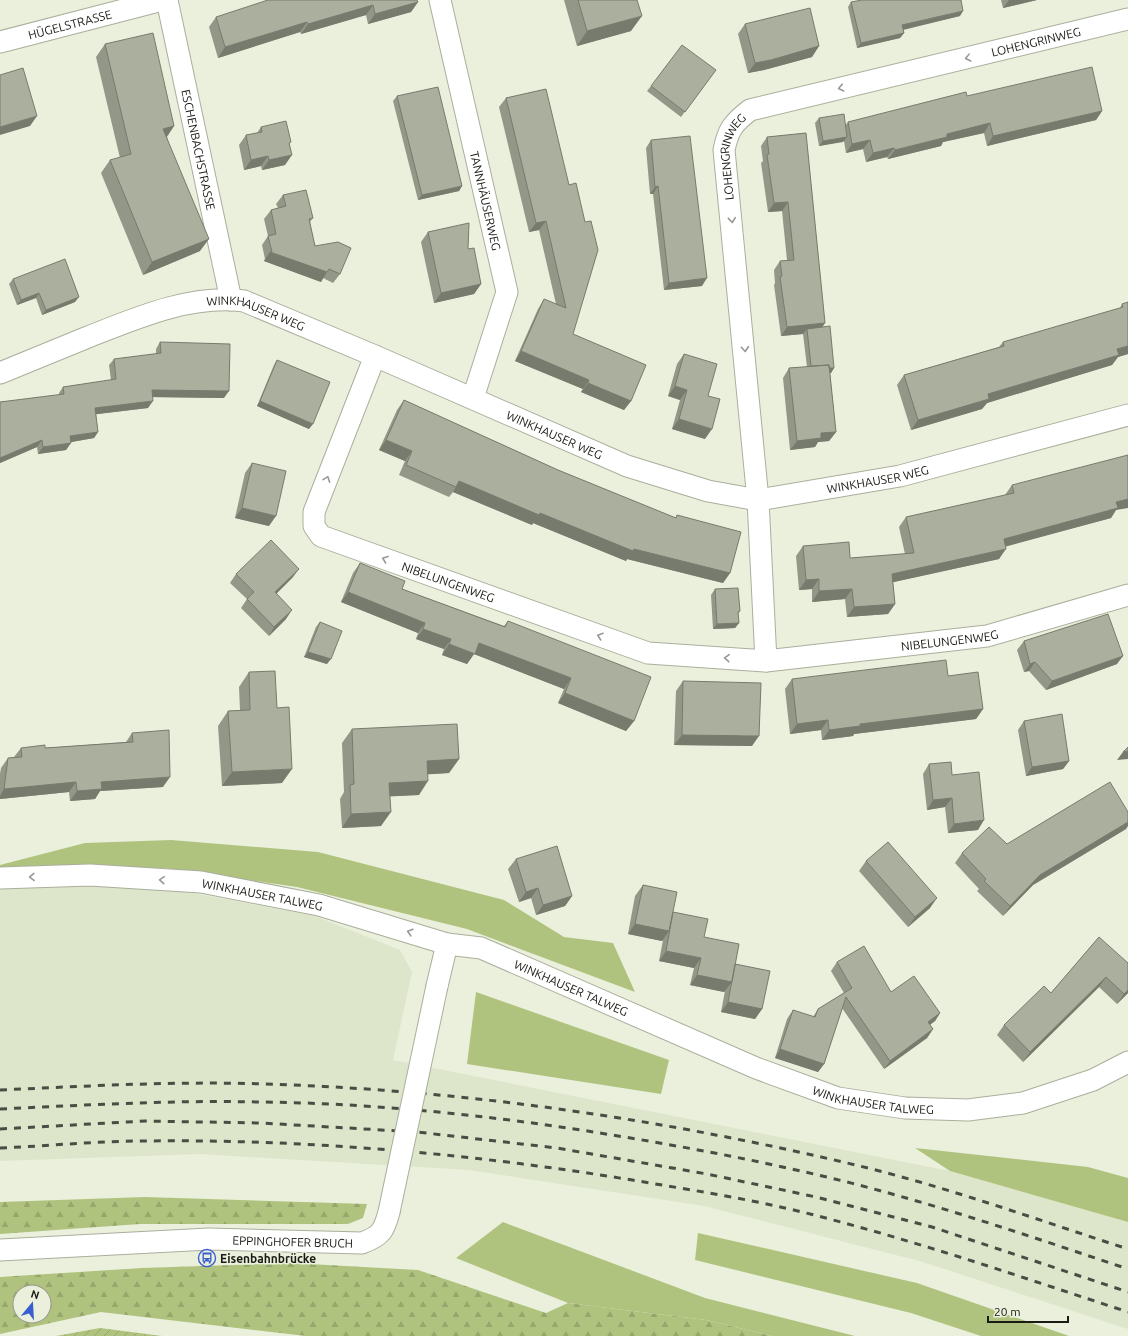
<svg xmlns="http://www.w3.org/2000/svg" width="1128" height="1336" font-family="Ubuntu,sans-serif">
	<style>
		.built { fill: #dde6cb }
		.green { fill: #b0c37e }
		.forest { fill: url(#forest-firs); fill-rule: evenodd }
		.garden { fill: url(#garden-furrows) }
		.lines { fill: none; stroke-linecap: round; stroke-linejoin: round }
		.street-casing { stroke: #a9af9c; stroke-width: 23 }
		.street { stroke: #fff; stroke-width: 21 }
		.rail { stroke: #4a4d43; stroke-width: 3; stroke-dasharray: 7 7; stroke-linecap: butt }
		.street-bridge-casing { stroke: #a9af9c; stroke-width: 23; stroke-linecap: butt }
		.street-bridge { stroke: #fff; stroke-width: 21 }
		.wall { fill: #929787 }
		.shaded-wall { fill: #777b6e }
		.building { fill: #aab09d; stroke: #777b6e }
		.oneway { stroke: #989895 }
		.labels { text-anchor: middle; dominant-baseline: central; stroke-width: 3; stroke-linejoin: round; paint-order: stroke }
		.street-label { font-size: 12px; fill: #191b14; stroke: #eaf0dc }
		.poi-label { font-size: 12px; font-weight: bold; fill: #191b14; stroke: #eaf0dc; text-anchor: start }
	</style>
	<defs>
		<pattern id="forest-firs" width="22" height="20" patternUnits="userSpaceOnUse"><rect width="22" height="20" fill="#b0c37e"/><path d="M5 1l3.5 6h-7zM16 11l3.5 6h-7z" fill="#97a76c"/></pattern>
		<pattern id="garden-furrows" width="10" height="10" patternUnits="userSpaceOnUse"><rect width="10" height="10" fill="#b0c37e"/><path d="M-1 1l2-2M0 10L10 0M9 11l2-2" fill="none" stroke="#97a76c"/></pattern>
	</defs>
	<rect width="100%" height="100%" fill="#eaf0dc"/>
	<path class="built" d="M 30,885 L 166,888 L 315,916 L 400,950 L 412,972 L 393,1060 L 950,1171 L 1128,1222 L 1128,1329 L 923,1262 L 704,1206 L 469,1170 L 199,1154 L 0,1161 L 0,887 Z"/>
	<path class="green" d="M 171,840 L 318,852 L 504,900 L 564,937 L 613,943 L 635,992 L 467,929 L 297,887 L 164,868 L 0,869 L 0,865 L 85,843 Z
		M 476,992 L 669,1060 L 661,1094 L 467,1064 Z
		M 915,1148 L 1088,1167 L 1128,1178 L 1128,1222 L 950,1171 Z
		M 503,1222 L 705,1298 L 855,1336 L 772,1336 L 706,1320 L 568,1303 L 456,1258 Z
		M 698,1233 L 917,1283 L 1069,1336 L 981,1336 L 911,1313 L 695,1260 Z"/>
	<path class="forest" d="M 145,1197 L 367,1204 L 363,1218 L 348,1224 L 140,1224 L 0,1234 L 0,1202 Z
		M 291,1263 L 418,1270 L 546,1313 L 568,1303 L 706,1320 L 772,1336 L 306,1336 L 101,1312 L 0,1334 L 0,1277 L 142,1268 ZM 20,1292 L 44,1292 L 44,1316 L 20,1316 Z"/>
	<path class="garden" d="M 100,1328 L 162,1336 L 56,1336 Z"/>
	<g class="lines">
		<g class="street-casing">
			<g id="street">
				<path id="s1" d="M 167,0 L 231,300"/>
				<path id="s2" d="M 440,0 L 507,292 L 473,398"/>
				<path id="s3" d="M 0,42 L 162,0"/>
				<path id="s4" d="M 375,356 L 314,512 L 314,526 L 321,536 L 648,653 L 766,661 L 987,636 L 1128,595"/>
				<path id="s5" d="M 0,373 C 29,361 59,349 88,337 C 136,318 191,294 244,301 L 375,356 L 627,466 L 708,491 L 758,500 L 900,476 L 1128,415"/>
				<path id="s6" d="M 766,661 L 758,500 L 724,150 C 728,130 733,123 750,110 L 1128,19"/>
				<path id="s7" d="M 0,878 L 90,875 L 201,882 L 319,905 L 447,944 L 481,948 L 756,1068 L 838,1098 L 905,1108 L 968,1110 L 1023,1103 L 1093,1080 L 1128,1062"/>
				<path d="M 437,986 L 447,944"/>
				<path id="s8" d="M 0,1250 L 209,1239 L 362,1243 C 381,1236 384,1231 389,1212"/>
			</g>
		</g>
		<use href="#street" class="street"/>
		<path class="rail" d="M 0,1090 C 88,1086 177,1081 265,1084 C 461,1090 656,1118 847,1163 C 942,1185 1035,1219 1128,1249
			M 0,1109 C 87,1105 173,1100 259,1102 C 367,1103 475,1114 581,1130 C 670,1144 759,1160 847,1182 C 942,1206 1035,1238 1128,1269
			M 0,1129 L 145,1121 L 261,1123 L 417,1132 L 557,1148 L 707,1174 L 816,1197 L 932,1227 L 1128,1292
			M 0,1148 C 48,1146 96,1141 144,1141 C 310,1139 475,1154 638,1181 C 697,1191 756,1200 814,1215 C 920,1242 1024,1278 1128,1312"/>
		<g class="street-bridge-casing">
			<path id="street-bridge" d="M 389,1212 L 437,986"/>
		</g>
		<use href="#street-bridge" class="street-bridge"/>
	</g>
	<path class="wall" d="M 564,0 L 637,0 L 631,31 L 577,46 Z
		M 1001,0 L 1037,0 L 1003,8 Z
		M 418,2 L 411,12 L 368,24 L 366,15 L 301,34 L 300,32 L 218,58 L 209,27 L 216,17 Z
		M 851,2 L 960,16 L 903,29 L 904,33 L 900,38 L 857,48 L 848,7 Z
		M 745,24 L 819,46 L 812,57 L 764,70 L 748,73 L 738,34 Z
		M 105,44 L 174,126 L 167,137 L 200,251 L 143,275 L 101,173 L 110,160 L 120,158 L 96,57 Z
		M 716,70 L 681,117 L 647,91 L 651,86 Z
		M 546,89 L 573,334 L 631,401 L 624,410 L 581,392 L 583,389 L 515,361 L 538,309 L 544,299 L 556,304 L 539,230 L 529,232 L 499,107 L 506,98 Z
		M 397,96 L 462,186 L 459,191 L 418,200 L 393,101 Z
		M 967,96 L 1102,111 L 1096,120 L 987,146 L 984,133 L 943,142 L 941,146 L 888,159 L 887,157 L 866,162 L 863,149 L 846,153 L 844,141 L 819,146 L 815,123 L 819,118 L 845,126 L 848,122 Z
		M 261,127 L 290,144 L 285,165 L 262,170 L 261,166 L 244,170 L 239,145 L 246,135 L 257,133 Z
		M 806,133 L 825,323 L 822,327 L 834,368 L 831,373 L 830,373 L 836,432 L 829,441 L 818,442 L 815,447 L 790,450 L 783,378 L 789,368 L 807,367 L 803,334 L 781,336 L 774,285 L 775,283 L 774,270 L 780,261 L 787,260 L 782,211 L 768,212 L 761,163 L 763,161 L 761,146 L 767,137 Z
		M 651,140 L 702,286 L 664,290 L 653,194 L 650,194 L 646,148 Z
		M 283,195 L 313,218 L 310,222 L 315,246 L 340,274 L 333,283 L 323,278 L 321,282 L 264,261 L 265,259 L 262,245 L 268,236 L 264,219 L 271,210 L 278,208 L 276,204 Z
		M 428,232 L 468,249 L 481,284 L 474,294 L 434,303 L 421,242 Z
		M 13,279 L 75,302 L 42,315 L 36,298 L 17,305 L 9,284 Z
		M 1128,302 L 1128,354 L 1118,357 L 1112,365 L 987,403 L 982,409 L 911,430 L 897,385 L 904,375 L 999,347 L 1003,342 L 1120,308 L 1122,304 Z
		M 160,342 L 224,398 L 152,397 L 148,408 L 96,414 L 98,432 L 94,438 L 71,442 L 66,450 L 38,454 L 37,447 L 0,463 L 0,402 L 59,395 L 59,393 L 63,387 L 111,380 L 109,365 L 114,359 L 156,354 L 156,349 Z
		M 684,354 L 708,396 L 705,439 L 672,429 L 680,400 L 668,396 L 677,364 Z
		M 277,360 L 309,429 L 257,406 L 274,365 Z
		M 404,400 L 558,470 L 675,518 L 677,515 L 730,573 L 723,583 L 627,559 L 626,561 L 533,523 L 532,525 L 453,492 L 449,497 L 399,475 L 405,461 L 379,450 L 397,410 Z
		M 252,463 L 269,526 L 235,518 L 245,473 Z
		M 1012,485 L 1116,510 L 1111,518 L 1006,546 L 999,559 L 893,582 L 895,604 L 888,614 L 847,617 L 845,599 L 812,602 L 812,589 L 799,590 L 796,556 L 803,546 L 850,558 L 905,554 L 899,527 L 906,517 L 1005,495 Z
		M 360,563 L 402,589 L 504,626 L 508,621 L 634,721 L 626,731 L 558,703 L 564,689 L 474,654 L 467,664 L 442,655 L 444,649 L 416,639 L 418,633 L 341,602 L 353,573 Z
		M 236,574 L 293,577 L 276,594 L 286,619 L 269,636 L 241,608 L 247,599 L 230,583 Z
		M 715,589 L 740,611 L 738,614 L 739,623 L 735,628 L 713,629 L 711,595 Z
		M 320,622 L 327,664 L 304,657 L 316,627 Z
		M 1024,641 L 1117,664 L 1046,690 L 1029,671 L 1024,672 L 1017,650 Z
		M 249,672 L 282,783 L 222,786 L 218,726 L 228,711 L 240,710 L 239,687 Z
		M 948,676 L 983,709 L 976,719 L 854,734 L 853,736 L 822,740 L 821,730 L 790,734 L 785,689 L 792,679 Z
		M 683,681 L 752,746 L 674,745 L 676,691 Z
		M 1024,721 L 1069,761 L 1063,769 L 1026,776 L 1018,730 Z
		M 352,729 L 459,759 L 449,773 L 428,774 L 419,795 L 390,796 L 381,826 L 342,828 L 340,799 L 344,792 L 342,743 Z
		M 132,733 L 163,787 L 100,791 L 95,799 L 70,801 L 69,792 L 0,799 L 0,774 L 1,768 L 8,758 L 14,757 L 21,748 L 45,748 L 126,742 Z
		M 929,764 L 952,775 L 978,830 L 948,833 L 945,807 L 927,810 L 923,774 Z
		M 1126,829 L 1033,885 L 1003,916 L 977,891 L 979,889 L 955,863 L 962,853 L 1007,844 Z
		M 516,859 L 572,896 L 565,906 L 536,915 L 531,898 L 519,902 L 508,869 Z
		M 866,861 L 930,908 L 908,927 L 859,871 Z
		M 643,885 L 673,913 L 704,937 L 735,965 L 762,1009 L 755,1019 L 721,1012 L 725,991 L 724,992 L 690,985 L 694,968 L 659,961 L 663,940 L 662,941 L 628,934 L 635,896 Z
		M 1099,937 L 1128,993 L 1117,1004 L 1099,987 L 1023,1062 L 997,1035 L 1004,1025 L 1051,993 Z
		M 837,962 L 891,992 L 940,1013 L 935,1021 L 930,1025 L 933,1029 L 927,1038 L 884,1069 L 842,1008 L 824,1064 L 818,1072 L 775,1058 L 787,1019 L 793,1010 L 813,1017 L 818,1009 L 844,993 L 831,971 Z"/>
	<path class="shaded-wall" d="M 1009,0 L 1037,0 L 1003,8 Z
		M 418,2 L 411,12 L 368,24 L 375,14 Z
		M 373,5 L 366,15 L 301,34 L 308,24 Z
		M 963,11 L 960,16 L 899,31 L 902,25 Z
		M 642,16 L 631,31 L 577,46 L 587,31 Z
		M 307,22 L 300,32 L 218,58 L 225,47 Z
		M 904,33 L 900,38 L 857,48 L 861,43 Z
		M 819,46 L 812,57 L 764,70 L 748,73 L 755,63 Z
		M 1102,111 L 1096,120 L 987,146 L 993,136 Z
		M 37,116 L 30,126 L 0,135 L 0,127 Z
		M 990,123 L 984,133 L 943,142 L 941,146 L 888,159 L 895,150 L 947,134 Z
		M 174,126 L 165,139 L 163,129 Z
		M 847,137 L 843,142 L 819,146 L 823,141 Z
		M 870,140 L 863,149 L 846,153 L 852,144 Z
		M 894,148 L 887,157 L 866,162 L 873,153 Z
		M 292,155 L 285,165 L 262,170 L 269,160 Z
		M 268,156 L 261,166 L 244,170 L 251,160 Z
		M 462,186 L 459,191 L 418,200 L 422,195 Z
		M 658,186 L 653,194 L 650,194 L 655,187 Z
		M 788,202 L 782,211 L 768,212 L 774,203 Z
		M 546,221 L 539,230 L 529,232 L 536,223 Z
		M 209,239 L 200,251 L 143,275 L 152,262 Z
		M 270,252 L 327,272 L 321,282 L 264,261 Z
		M 707,278 L 702,286 L 664,290 L 669,283 Z
		M 481,284 L 474,294 L 434,303 L 441,293 Z
		M 39,293 L 36,298 L 17,305 L 21,300 Z
		M 79,297 L 75,302 L 42,315 L 46,310 Z
		M 825,323 L 819,332 L 807,329 L 803,334 L 781,336 L 787,327 Z
		M 1128,346 L 1128,354 L 1118,357 L 1112,365 L 987,403 L 982,409 L 911,430 L 918,420 L 988,394 L 1117,349 Z
		M 521,351 L 589,380 L 583,389 L 515,361 Z
		M 834,368 L 831,373 L 808,375 L 811,370 Z
		M 588,383 L 631,401 L 624,410 L 581,392 Z
		M 675,386 L 687,390 L 680,400 L 668,396 Z
		M 152,390 L 229,391 L 224,398 L 147,397 Z
		M 153,401 L 148,408 L 90,415 L 95,408 Z
		M 260,401 L 313,424 L 309,429 L 257,406 Z
		M 679,419 L 712,429 L 705,439 L 672,429 Z
		M 98,432 L 94,438 L 66,443 L 70,436 Z
		M 836,432 L 829,441 L 818,442 L 815,447 L 790,450 L 797,441 L 821,433 Z
		M 42,440 L 37,447 L 0,463 L 0,458 Z
		M 386,440 L 412,451 L 405,461 L 379,450 Z
		M 71,443 L 66,450 L 38,454 L 43,447 Z
		M 459,481 L 634,549 L 730,573 L 723,583 L 627,559 L 626,561 L 533,523 L 532,525 L 453,492 L 456,487 Z
		M 1128,499 L 1128,508 L 1116,510 L 1111,518 L 997,549 L 1004,539 L 1116,502 Z
		M 242,508 L 276,516 L 269,526 L 235,518 Z
		M 1006,549 L 999,559 L 885,584 L 892,574 Z
		M 299,569 L 293,577 L 269,601 L 275,592 Z
		M 819,579 L 812,589 L 799,590 L 806,580 Z
		M 852,589 L 845,599 L 812,602 L 819,591 Z
		M 348,592 L 425,623 L 418,633 L 341,602 Z
		M 895,604 L 888,614 L 847,617 L 854,607 Z
		M 292,610 L 286,619 L 269,636 L 274,627 Z
		M 739,623 L 735,628 L 713,629 L 717,624 Z
		M 423,629 L 451,639 L 444,649 L 416,639 Z
		M 479,643 L 571,678 L 564,689 L 474,654 L 467,664 L 442,655 L 449,644 Z
		M 308,652 L 331,659 L 327,664 L 304,657 Z
		M 1123,656 L 1117,664 L 1046,690 L 1052,681 Z
		M 1035,662 L 1029,671 L 1024,672 L 1030,664 Z
		M 565,693 L 634,721 L 626,731 L 558,703 Z
		M 983,709 L 976,719 L 854,734 L 853,736 L 822,740 L 829,730 L 860,724 Z
		M 828,720 L 821,730 L 790,734 L 797,724 Z
		M 682,735 L 759,736 L 752,746 L 674,745 Z
		M 1128,751 L 1128,759 L 1117,760 L 1123,752 Z
		M 459,759 L 449,773 L 418,775 L 427,761 Z
		M 1069,761 L 1063,769 L 1026,776 L 1032,767 Z
		M 292,769 L 282,783 L 222,786 L 232,772 Z
		M 170,777 L 163,787 L 100,791 L 95,799 L 70,801 L 77,791 L 101,782 Z
		M 428,781 L 419,795 L 379,797 L 389,783 Z
		M 76,782 L 69,792 L 0,799 L 0,796 L 4,789 Z
		M 952,798 L 945,807 L 927,810 L 933,800 Z
		M 391,812 L 381,826 L 342,828 L 351,814 Z
		M 984,820 L 978,830 L 948,833 L 954,824 Z
		M 1128,822 L 1128,826 L 1126,829 L 1033,885 L 1003,916 L 1010,906 L 1040,875 Z
		M 538,888 L 531,898 L 519,902 L 526,892 Z
		M 572,896 L 565,906 L 536,915 L 543,905 Z
		M 937,898 L 930,908 L 908,927 L 915,917 Z
		M 635,924 L 669,931 L 662,941 L 628,934 Z
		M 666,951 L 701,958 L 694,968 L 659,961 Z
		M 697,975 L 732,982 L 724,992 L 690,985 Z
		M 1106,977 L 1099,987 L 1023,1062 L 1030,1052 Z
		M 1128,990 L 1128,993 L 1117,1004 L 1124,994 Z
		M 728,1002 L 762,1009 L 755,1019 L 721,1012 Z
		M 940,1013 L 935,1021 L 922,1030 L 928,1022 Z
		M 933,1029 L 927,1038 L 884,1069 L 890,1061 Z
		M 780,1049 L 824,1064 L 818,1072 L 775,1058 Z"/>
	<path class="building" d="M 268,0 L 417,0 L 418,2 L 375,14 L 373,5 L 308,24 L 307,22 L 225,47 L 216,17 Z
		M 578,0 L 637,0 L 642,16 L 587,31 Z
		M 862,0 L 961,0 L 963,11 L 902,25 L 904,33 L 861,43 L 851,2 Z
		M 810,8 L 819,46 L 771,60 L 755,63 L 745,24 Z
		M 153,33 L 174,126 L 163,129 L 209,239 L 152,262 L 110,160 L 131,154 L 105,44 Z
		M 682,45 L 716,70 L 685,112 L 651,86 Z
		M 1092,67 L 1102,111 L 993,136 L 990,123 L 947,134 L 947,137 L 895,150 L 894,148 L 873,153 L 870,140 L 852,144 L 848,122 L 966,92 L 967,96 Z
		M 23,68 L 37,116 L 0,127 L 0,75 Z
		M 438,87 L 462,186 L 422,195 L 397,96 Z
		M 546,89 L 569,185 L 576,183 L 585,222 L 591,221 L 598,250 L 573,334 L 646,365 L 631,401 L 588,383 L 589,380 L 521,351 L 544,299 L 566,308 L 546,221 L 536,223 L 506,98 Z
		M 844,114 L 847,137 L 823,141 L 819,118 Z
		M 286,121 L 291,142 L 289,143 L 292,155 L 269,160 L 268,156 L 251,160 L 246,135 L 262,132 L 261,127 Z
		M 806,133 L 825,323 L 787,327 L 780,277 L 782,276 L 780,261 L 794,260 L 788,202 L 774,203 L 767,155 L 769,154 L 767,137 Z
		M 690,136 L 707,278 L 669,283 L 658,186 L 655,187 L 651,140 Z
		M 306,190 L 313,218 L 309,219 L 315,246 L 338,242 L 351,248 L 340,274 L 329,269 L 327,272 L 270,252 L 272,252 L 268,236 L 276,234 L 271,210 L 286,206 L 283,195 Z
		M 469,223 L 468,249 L 474,248 L 481,284 L 441,293 L 428,232 Z
		M 65,259 L 79,297 L 46,310 L 39,293 L 21,300 L 13,279 Z
		M 1128,302 L 1128,346 L 1117,349 L 1119,355 L 988,394 L 989,399 L 918,420 L 904,375 L 1004,346 L 1003,342 L 1123,307 L 1122,304 Z
		M 830,326 L 834,368 L 829,368 L 829,365 L 811,366 L 807,329 Z
		M 160,342 L 230,344 L 229,391 L 152,390 L 153,401 L 95,408 L 98,432 L 70,436 L 71,443 L 43,447 L 42,440 L 0,458 L 0,402 L 64,394 L 63,387 L 116,379 L 114,359 L 161,353 Z
		M 684,354 L 717,364 L 708,396 L 720,399 L 712,429 L 679,419 L 687,390 L 675,386 Z
		M 277,360 L 330,382 L 313,424 L 260,401 Z
		M 829,365 L 836,432 L 821,433 L 821,438 L 797,441 L 789,368 Z
		M 404,400 L 558,470 L 676,518 L 677,515 L 741,532 L 730,573 L 634,549 L 633,551 L 540,513 L 539,515 L 459,481 L 456,487 L 406,465 L 412,451 L 386,440 Z
		M 1128,455 L 1128,499 L 1116,502 L 1118,508 L 1004,539 L 1006,549 L 892,574 L 895,604 L 854,607 L 852,589 L 819,591 L 819,579 L 806,580 L 803,546 L 849,542 L 850,558 L 914,553 L 906,517 L 1014,493 L 1012,485 Z
		M 252,463 L 286,471 L 276,516 L 242,508 Z
		M 271,540 L 299,569 L 275,592 L 292,610 L 274,627 L 247,599 L 254,592 L 236,574 Z
		M 360,563 L 405,581 L 402,589 L 505,627 L 508,621 L 651,677 L 634,721 L 565,693 L 571,678 L 479,643 L 475,654 L 449,644 L 451,639 L 423,629 L 425,623 L 348,592 Z
		M 738,588 L 740,611 L 738,612 L 739,623 L 717,624 L 715,589 Z
		M 1108,614 L 1123,656 L 1052,681 L 1035,662 L 1030,664 L 1024,641 Z
		M 320,622 L 342,631 L 331,659 L 308,652 Z
		M 946,660 L 948,676 L 978,672 L 983,709 L 860,724 L 860,726 L 829,730 L 828,720 L 797,724 L 792,679 Z
		M 275,671 L 277,708 L 289,707 L 292,769 L 232,772 L 228,711 L 250,710 L 249,672 Z
		M 683,681 L 761,683 L 759,736 L 682,735 Z
		M 1062,714 L 1069,761 L 1032,767 L 1024,721 Z
		M 457,724 L 459,759 L 427,761 L 428,781 L 389,783 L 391,812 L 351,814 L 350,785 L 354,784 L 352,729 Z
		M 169,730 L 170,777 L 101,782 L 102,789 L 77,791 L 76,782 L 4,789 L 8,758 L 22,757 L 21,748 L 45,745 L 45,748 L 133,742 L 132,733 Z
		M 1128,747 L 1128,751 L 1123,752 Z
		M 951,762 L 952,775 L 979,772 L 984,820 L 954,824 L 952,798 L 933,800 L 929,764 Z
		M 1110,782 L 1128,812 L 1128,822 L 1040,875 L 1010,906 L 984,881 L 986,879 L 962,853 L 989,827 L 1007,844 Z
		M 888,842 L 937,898 L 915,917 L 866,861 Z
		M 557,846 L 572,896 L 543,905 L 538,888 L 526,892 L 516,859 Z
		M 643,885 L 677,892 L 669,931 L 635,924 Z
		M 673,912 L 708,919 L 704,937 L 739,944 L 732,982 L 697,975 L 701,958 L 666,951 Z
		M 1099,937 L 1128,963 L 1128,990 L 1124,994 L 1106,977 L 1030,1052 L 1004,1025 L 1044,986 L 1051,993 Z
		M 864,946 L 891,992 L 914,976 L 940,1013 L 928,1022 L 933,1029 L 890,1061 L 846,997 L 824,1064 L 780,1049 L 793,1010 L 815,1017 L 818,1009 L 852,988 L 837,962 Z
		M 735,964 L 770,971 L 762,1009 L 728,1002 Z"/>
	<defs><path id="oneway-chevron" d="M-2-3.5L2.5 0L-2 3.5" fill="none" stroke-width="1.6" stroke-linecap="round" stroke-linejoin="round"/></defs>
	<g class="oneway">
		<use href="#oneway-chevron" transform="translate(968 58) rotate(166)"/>
		<use href="#oneway-chevron" transform="translate(841 88) rotate(167)"/>
		<use href="#oneway-chevron" transform="translate(732 220) rotate(84)"/>
		<use href="#oneway-chevron" transform="translate(745 349) rotate(85)"/>
		<use href="#oneway-chevron" transform="translate(327 479) rotate(-69)"/>
		<use href="#oneway-chevron" transform="translate(385 559) rotate(-160)"/>
		<use href="#oneway-chevron" transform="translate(600 636) rotate(-161)"/>
		<use href="#oneway-chevron" transform="translate(727 658) rotate(-176)"/>
		<use href="#oneway-chevron" transform="translate(32 877) rotate(178)"/>
		<use href="#oneway-chevron" transform="translate(162 880) rotate(-176)"/>
		<use href="#oneway-chevron" transform="translate(410 932) rotate(-163)"/>
	</g>
	<defs>
		<g id="bus-ring" transform="scale(0.9)"><circle r="9.5" fill="#eaf0dc" stroke="#3a5ecf" stroke-width="1.5"/><path d="M-5-6H5V4H4V6H2V4H-2V6H-4V4H-5ZM-3.5-4V0h7V-4ZM-3.5 1.2v1.5H-2V1.2ZM2 1.2v1.5H3.5V1.2Z" fill="#3a5ecf"/></g>
	</defs>
	<g fill-rule="evenodd">
		<use href="#bus-ring" x="207" y="1258"/>
	</g>
	<g class="labels">
		<g class="street-label">
			<text stroke="none"><textPath href="#s3" startOffset="72">HÜGELSTRASSE</textPath></text>
			<text stroke="none"><textPath href="#s6" startOffset="856">LOHENGRINWEG</textPath></text>
			<text stroke="none"><textPath href="#s1" startOffset="153">ESCHENBACHSTRASSE</textPath></text>
			<text stroke="none"><textPath href="#s6" startOffset="508">LOHENGRINWEG</textPath></text>
			<text stroke="none"><textPath href="#s2" startOffset="206">TANNHÄUSERWEG</textPath></text>
			<text stroke="none"><textPath href="#s5" startOffset="271">WINKHAUSER WEG</textPath></text>
			<text stroke="none"><textPath href="#s5" startOffset="595">WINKHAUSER WEG</textPath></text>
			<text stroke="none"><textPath href="#s5" startOffset="931">WINKHAUSER WEG</textPath></text>
			<text stroke="none"><textPath href="#s4" startOffset="329">NIBELUNGENWEG</textPath></text>
			<text stroke="none"><textPath href="#s4" startOffset="844">NIBELUNGENWEG</textPath></text>
			<text stroke="none"><textPath href="#s7" startOffset="264">WINKHAUSER TALWEG</textPath></text>
			<text stroke="none"><textPath href="#s7" startOffset="588">WINKHAUSER TALWEG</textPath></text>
			<text stroke="none"><textPath href="#s7" startOffset="912">WINKHAUSER TALWEG</textPath></text>
			<text stroke="none"><textPath href="#s8" startOffset="293">EPPINGHOFER BRUCH</textPath></text>
		</g>
		<g class="poi-label">
			<text x="220" y="1258">Eisenbahnbrücke</text>
		</g>
	</g>
	<g transform="translate(32 1304) rotate(18)"><circle r="19" fill="#eaf0dc" stroke="#969b8c"/>
	<path d="M0-3L7 15L0 10L-7 15Z" fill="#3a5ecf"/>
	<text y="-6" font-size="11" font-weight="bold" text-anchor="middle" fill="#191b14">N</text>
	</g>
	<path d="M988 1316v6h80v-6" fill="none" stroke="#191b14" stroke-width="2"/>
	<text x="994" y="1316" font-size="12" fill="#191b14" stroke="#eaf0dc" stroke-width="3" paint-order="stroke">20 m</text>
</svg>
